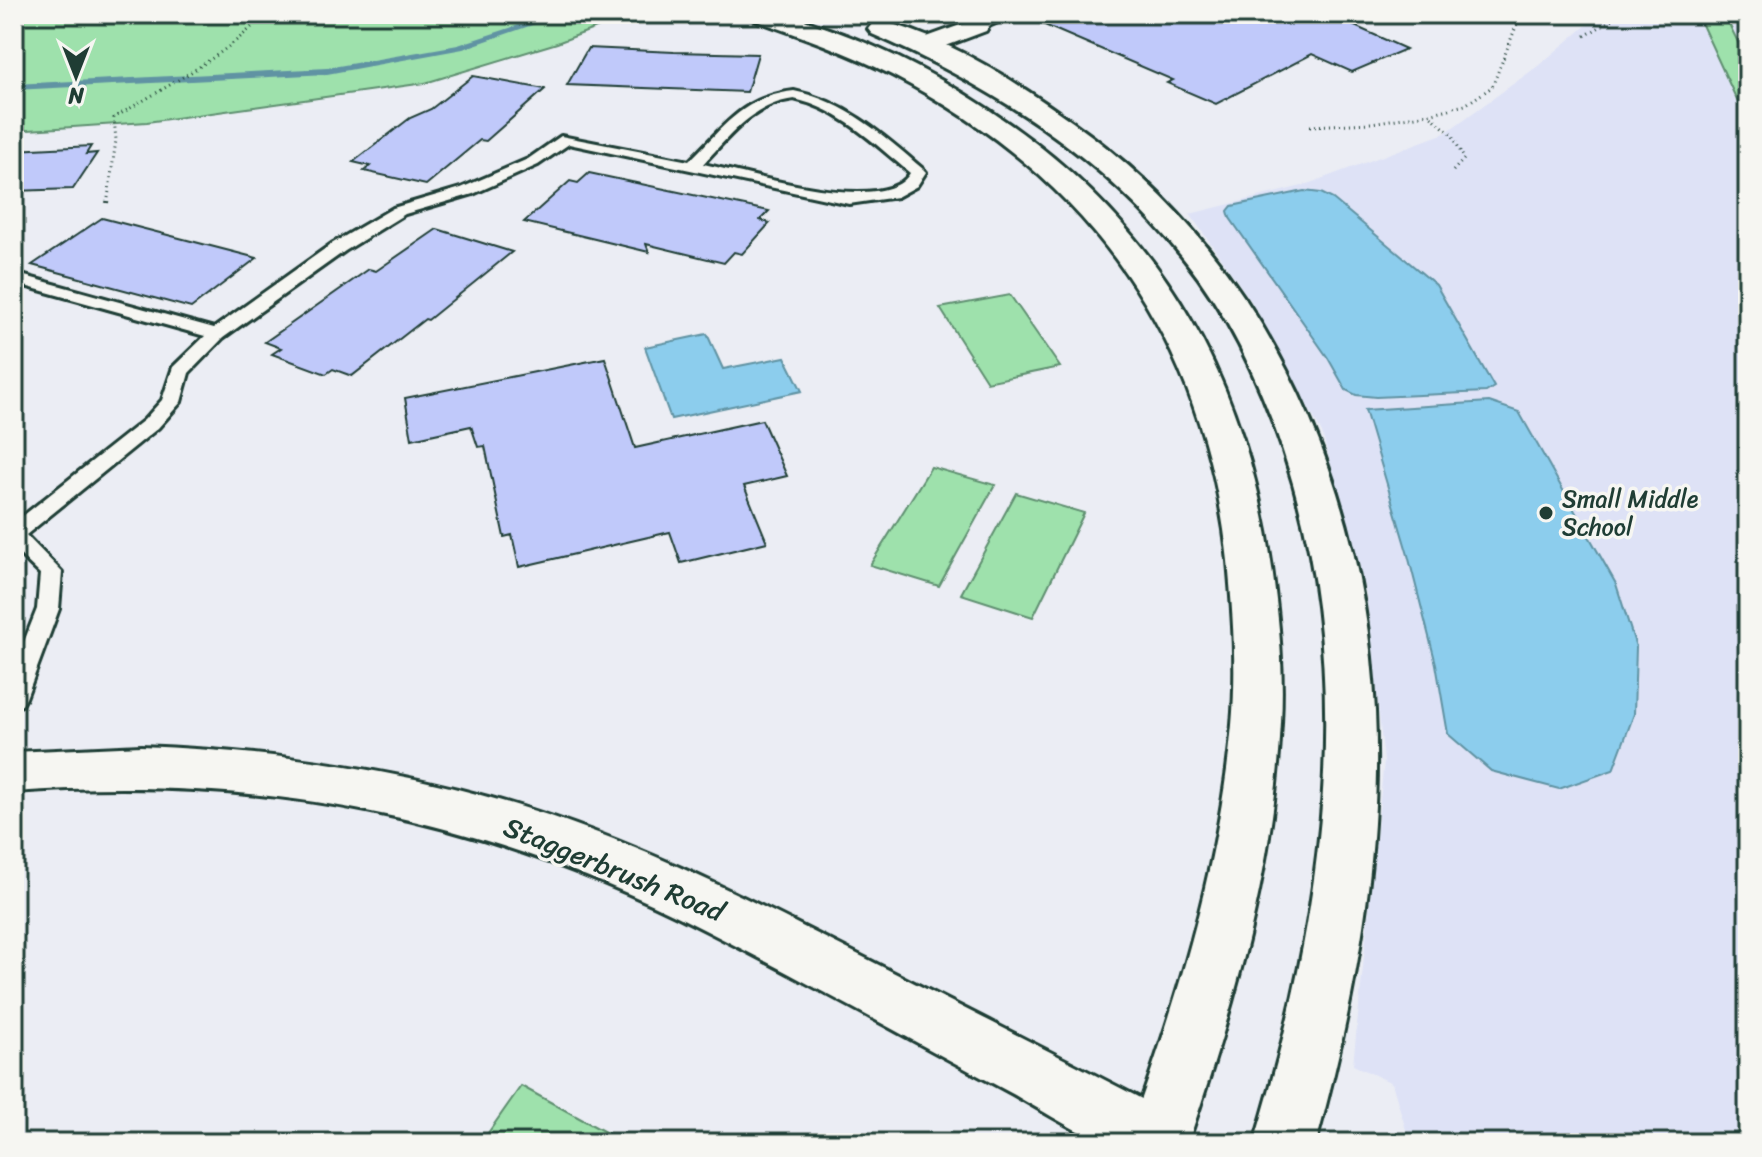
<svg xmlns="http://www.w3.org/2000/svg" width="1762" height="1157" font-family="Sriracha,sans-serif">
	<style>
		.built { fill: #dee2f6 }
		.green { fill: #9ee1ac; stroke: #5e8f70; stroke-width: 2 }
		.water { fill: #8ccded; stroke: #6093a3; stroke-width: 2 }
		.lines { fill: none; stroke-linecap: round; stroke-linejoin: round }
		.stream { fill: #6093a3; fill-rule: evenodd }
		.building { fill: #c0c9fa; stroke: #1f3d34; stroke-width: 2 }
		.service-casing { stroke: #1f3d34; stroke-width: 6 }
		.minor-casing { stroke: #1f3d34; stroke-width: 6 }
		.tertiary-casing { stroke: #1f3d34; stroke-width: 6 }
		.path-far1 { stroke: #1f3d34; stroke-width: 3; stroke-dasharray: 1 4; stroke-linecap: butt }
		.path { stroke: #1f3d34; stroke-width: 4; stroke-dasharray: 2 5; stroke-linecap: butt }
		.service { fill: #f6f6f2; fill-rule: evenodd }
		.minor { fill: #f6f6f2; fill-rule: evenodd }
		.tertiary { fill: #f6f6f2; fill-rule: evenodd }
		.poi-dot { fill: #1f3d34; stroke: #f6f6f2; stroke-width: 3 }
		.labels { text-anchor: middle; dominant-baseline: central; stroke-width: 7; stroke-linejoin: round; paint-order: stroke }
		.poi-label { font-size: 24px; fill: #1f3d34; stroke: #f6f6f2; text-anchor: start }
		.near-street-label { font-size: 28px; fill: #1f3d34; stroke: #f6f6f2 }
	</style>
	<rect width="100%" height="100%" fill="#ebedf4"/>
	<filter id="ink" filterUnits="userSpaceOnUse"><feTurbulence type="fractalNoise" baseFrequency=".0125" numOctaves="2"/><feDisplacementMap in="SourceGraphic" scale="16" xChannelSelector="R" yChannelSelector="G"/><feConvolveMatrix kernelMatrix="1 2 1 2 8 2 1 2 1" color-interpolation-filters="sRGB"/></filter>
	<g filter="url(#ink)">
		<path class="built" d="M 1600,14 L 1748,14 L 1748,1143 L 1410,1143 L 1392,1083 L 1353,1065 L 1384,761 L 1366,593 L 1322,433 L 1251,301 L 1190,214 L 1302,186 L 1445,133 L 1538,66 Z"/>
		<path class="green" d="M 14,14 L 633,14 L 557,43 L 425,83 L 147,122 L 14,131 Z
			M 1697,14 L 1724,14 L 1748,62 L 1748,124 Z
			M 1010,295 L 1060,367 L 987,382 L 940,308 Z
			M 931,467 L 995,485 L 939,586 L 870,565 Z
			M 1016,493 L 1084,513 L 1033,617 L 961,594 Z
			M 521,1086 L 625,1143 L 481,1143 Z"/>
		<path class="water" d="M 1304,191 L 1321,193 L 1333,199 L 1436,285 L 1494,387 L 1486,392 L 1376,397 L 1356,395 L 1346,390 L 1328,358 L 1230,218 L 1228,211 L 1232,206 Z
			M 707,334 L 723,369 L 785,357 L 802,391 L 671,419 L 645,347 Z
			M 1489,402 L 1519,412 L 1616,584 L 1636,647 L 1634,714 L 1613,770 L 1559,789 L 1491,771 L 1448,734 L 1436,664 L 1408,555 L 1365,410 Z"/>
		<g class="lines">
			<path class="stream" d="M 552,14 L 564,14 L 463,49 L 327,74 L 14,90 L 14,84 L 327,68 L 458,45 Z"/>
		</g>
		<path class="building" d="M 1019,14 L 1328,14 L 1406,49 L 1352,72 L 1312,54 L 1216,104 L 1167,83 L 1173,80 Z
			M 588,48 L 674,52 L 758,54 L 747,92 L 567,85 Z
			M 473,76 L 545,89 L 486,141 L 480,140 L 426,185 L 364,171 L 370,166 L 353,162 L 410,118 L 431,109 Z
			M 91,146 L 86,154 L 97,153 L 73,189 L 14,191 L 14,150 Z
			M 589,173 L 769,211 L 760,220 L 770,223 L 742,254 L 734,252 L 724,263 L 646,244 L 649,252 L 524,222 L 570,181 L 578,183 Z
			M 102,218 L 257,258 L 191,308 L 32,265 Z
			M 437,229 L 512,252 L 428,320 L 425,319 L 352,376 L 333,369 L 326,374 L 272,354 L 281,348 L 265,342 L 369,269 L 376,271 Z
			M 605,358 L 635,448 L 762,420 L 787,476 L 744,486 L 767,542 L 681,563 L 670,532 L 519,567 L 512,535 L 504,537 L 485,446 L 478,447 L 471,426 L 412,439 L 405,398 Z"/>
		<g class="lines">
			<g class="service-casing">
				<path id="service" d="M 998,14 L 1016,14 L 982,29 L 971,26 Z
					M 794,91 C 847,102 883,135 923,169 L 926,172 L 917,186 L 897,197 L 849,204 L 569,144 L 538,165 L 473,194 L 405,214 L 345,251 L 223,338 L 189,373 L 181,402 L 158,428 L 26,535 L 62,572 L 59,609 L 26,698 L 22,705 L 14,708 L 14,667 L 37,609 L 40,574 L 14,549 L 14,523 L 144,420 L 162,400 L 173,367 L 205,336 L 14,283 L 14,273 L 214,328 L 333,243 L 393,208 L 461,188 L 528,159 L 561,136 L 689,161 C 724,127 742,97 794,91 ZM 794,99 C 840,109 874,143 910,173 C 885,217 745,172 703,164 C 730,136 753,104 794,99 Z"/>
			</g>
			<g class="minor-casing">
				<path id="minor" d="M 977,19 L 986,21 L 989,26 L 986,31 L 922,55 L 913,52 L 909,47 L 913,42 Z
					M 141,746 C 268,751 393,768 516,805 C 640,842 754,902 869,960 C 975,1014 1081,1067 1186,1122 L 1195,1143 C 1167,1143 1134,1148 1106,1143 C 1089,1140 1031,1104 1011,1093 C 909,1039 808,982 705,930 C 481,816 264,774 14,792 L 14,752 Z"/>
			</g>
			<g class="tertiary-casing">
				<path id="tertiary" d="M 748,14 C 760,14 772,13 784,14 C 797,16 811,23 824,27 C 891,50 954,84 1011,125 C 1166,235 1246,382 1272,568 C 1279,620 1284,670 1281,723 C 1274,867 1234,1007 1188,1143 L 1126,1143 C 1175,1008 1219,869 1232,725 C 1237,669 1233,616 1228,561 C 1204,339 1091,177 892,75 C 847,52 800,36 752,19 Z
					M 881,21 C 954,39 1033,92 1093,137 C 1272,272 1365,489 1375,711 C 1382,857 1355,1002 1316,1143 L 1254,1143 C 1322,919 1359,679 1283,451 C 1260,382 1229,315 1184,259 C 1102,156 992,86 872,34 L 868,29 L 872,24 Z"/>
			</g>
			<path class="path-far1" d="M 14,16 L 50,14
				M 1585,36 L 1621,14
				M 1310,126 L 1371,123 L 1429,114
				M 1453,171 L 1464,159 L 1453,136 L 1429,114 L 1465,105 L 1492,87 L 1521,14
				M 108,198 L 116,140 L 114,118 C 159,90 231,54 264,14"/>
			<path class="path" d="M 107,203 L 108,196"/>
			<use href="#service" class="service"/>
			<use href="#minor" class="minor"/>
			<use href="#tertiary" class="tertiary"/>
		</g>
	</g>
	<circle class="poi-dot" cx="1546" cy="513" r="8"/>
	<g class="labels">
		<g class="poi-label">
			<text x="1562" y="499">Small Middle<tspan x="1562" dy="28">School</tspan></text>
		</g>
		<g class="near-street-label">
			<text transform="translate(614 869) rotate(22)">Staggerbrush Road</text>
		</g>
	</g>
	<rect width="1762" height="1157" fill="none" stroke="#f6f6f2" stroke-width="48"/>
	<rect x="24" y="24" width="1714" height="1109" fill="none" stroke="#1f3d34" stroke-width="3" filter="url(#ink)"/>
	<g transform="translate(76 76) rotate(180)" stroke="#f6f6f2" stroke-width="6" paint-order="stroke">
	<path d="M0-6L14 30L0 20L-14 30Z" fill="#1f3d34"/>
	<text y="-12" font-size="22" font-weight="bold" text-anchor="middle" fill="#1f3d34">N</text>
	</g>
</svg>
